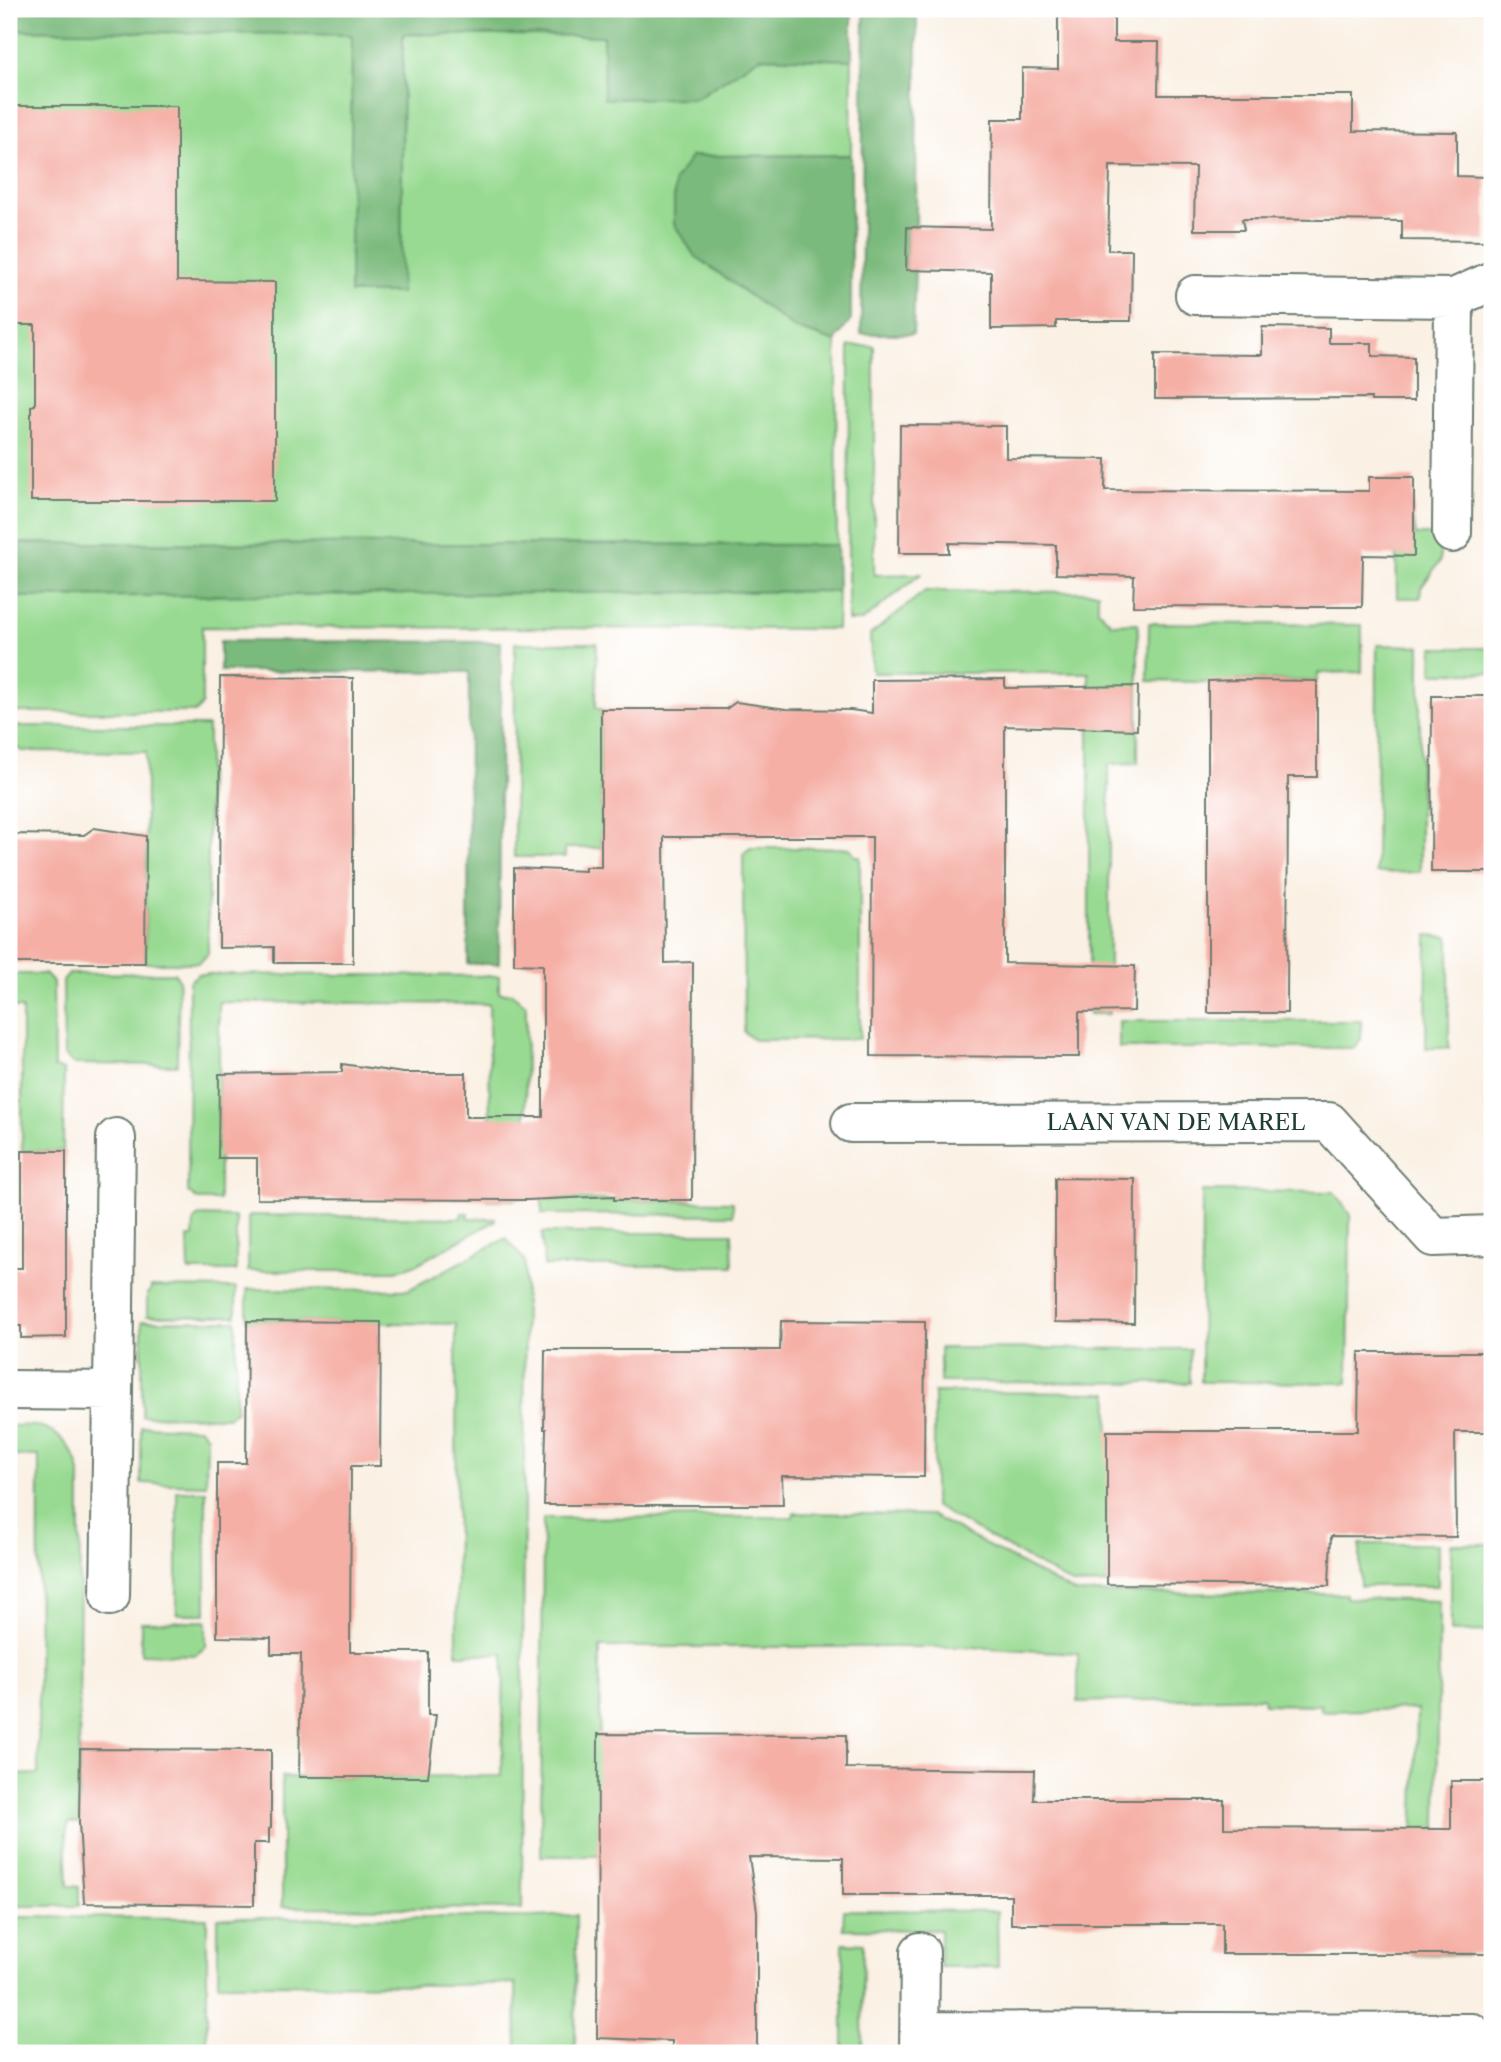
<svg xmlns="http://www.w3.org/2000/svg" width="1501" height="2062" font-family="'Libre Caslon Text',serif">
	<style>
		.green { fill: #98da92; stroke: #5c8c63; stroke-width: 2 }
		.forest { fill: #7aba7c; stroke: #4c7c58; stroke-width: 2 }
		.building { fill: #f5afa5 }
		.lines { fill: none; stroke-linecap: round; stroke-linejoin: round }
		.minor-casing { stroke: #6c7c71; stroke-width: 42 }
		.minor { stroke: #fff; stroke-width: 38 }
		.labels { text-anchor: middle; dominant-baseline: central; stroke-width: 5; stroke-linejoin: round; paint-order: stroke }
		.street-label { font-size: 23px; fill: #1f3d34; stroke: #fff }
	</style>
	<rect width="100%" height="100%" fill="#fff"/>
	<filter id="ink" filterUnits="userSpaceOnUse"><feTurbulence type="fractalNoise" baseFrequency=".0143" numOctaves="2"/><feDisplacementMap in="SourceGraphic" scale="14" xChannelSelector="R" yChannelSelector="G"/><feConvolveMatrix kernelMatrix="1 2 1 2 8 2 1 2 1" color-interpolation-filters="sRGB"/></filter>
	<filter id="wash" filterUnits="userSpaceOnUse"><feTurbulence type="fractalNoise" baseFrequency=".00686" numOctaves="4" result="noise"/><feDisplacementMap in="SourceGraphic" scale="28" xChannelSelector="R" yChannelSelector="G"/><feGaussianBlur stdDeviation="1.57" result="paint"/><feColorMatrix in="noise" values="0 0 0 0 0 0 0 0 0 0 0 0 0 0 0 0 0 1.4 0 .05"/><feComposite in="paint" operator="in"/></filter>
	<g filter="url(#wash)">
		<rect width="100%" height="100%" fill="#faf0e3"/>
		<path class="green" d="M 1247,9 L 1492,9 L 1247,11 Z
			M 9,30 L 352,34 L 350,293 L 401,292 L 403,34 L 604,36 L 696,98 L 760,57 L 852,60 L 851,155 L 692,156 L 793,328 L 836,342 L 837,545 L 9,543 Z
			M 849,346 L 874,346 L 874,575 L 921,574 L 862,621 L 848,621 Z
			M 1396,522 L 1414,522 L 1416,535 L 1440,535 L 1440,561 L 1421,588 L 1420,598 L 1397,598 Z
			M 838,591 L 837,629 L 202,627 L 202,705 L 196,712 L 9,712 L 9,597 Z
			M 925,591 L 1098,592 L 1098,610 L 1112,624 L 1138,623 L 1138,763 L 1109,764 L 1109,1014 L 1089,1014 L 1089,673 L 872,673 L 870,635 Z
			M 1149,623 L 1362,625 L 1362,672 L 1318,673 L 1317,681 L 1238,680 L 1238,683 L 1148,681 Z
			M 515,643 L 597,643 L 596,708 L 601,709 L 601,848 L 565,848 L 565,857 L 514,857 Z
			M 1377,645 L 1420,646 L 1420,872 L 1376,873 Z
			M 1433,648 L 1492,648 L 1492,673 L 1432,673 Z
			M 9,726 L 208,726 L 208,954 L 199,963 L 145,963 L 146,752 L 22,751 L 21,749 L 9,749 Z
			M 750,848 L 850,848 L 855,856 L 860,856 L 860,1039 L 754,1040 L 744,1032 L 743,854 Z
			M 1427,935 L 1449,937 L 1449,1048 L 1426,1048 Z
			M 174,973 L 179,979 L 177,1065 L 74,1064 L 64,1055 L 63,981 L 69,974 Z
			M 9,974 L 45,974 L 53,982 L 54,1068 L 64,1070 L 63,1151 L 22,1151 L 22,1008 L 9,1008 Z
			M 198,974 L 499,976 L 499,993 L 511,993 L 526,1005 L 525,1186 L 515,1200 L 488,1200 L 488,1157 L 490,1156 L 489,1004 L 219,1002 L 219,1200 L 198,1200 L 188,1192 L 189,982 Z
			M 1119,1021 L 1361,1021 L 1361,1039 L 1354,1048 L 1119,1048 Z
			M 1202,1191 L 1334,1192 L 1350,1215 L 1348,1383 L 1201,1382 Z
			M 542,1199 L 733,1202 L 733,1215 L 542,1214 Z
			M 462,1213 L 468,1213 L 468,1218 L 495,1219 L 495,1221 L 417,1264 L 396,1271 L 248,1271 L 248,1218 L 251,1215 L 461,1218 Z
			M 199,1216 L 234,1217 L 236,1219 L 236,1271 L 189,1271 L 188,1237 L 193,1237 L 194,1220 Z
			M 542,1233 L 732,1233 L 733,1266 L 544,1266 Z
			M 506,1238 L 525,1261 L 522,1909 L 282,1907 L 282,1777 L 502,1776 L 504,1654 L 457,1654 L 456,1324 L 247,1321 L 247,1289 L 408,1290 Z
			M 151,1287 L 236,1288 L 236,1316 L 147,1316 L 147,1293 L 150,1292 Z
			M 142,1321 L 236,1321 L 236,1410 L 228,1417 L 142,1416 Z
			M 940,1348 L 1190,1349 L 1190,1383 L 940,1382 Z
			M 934,1392 L 1109,1393 L 1107,1584 L 1074,1585 L 934,1506 Z
			M 9,1426 C 19,1426 32,1424 42,1427 C 62,1434 76,1453 80,1472 L 79,1823 L 69,1823 L 66,1833 L 68,1886 L 79,1887 L 79,1906 L 9,1906 L 9,1775 L 38,1774 L 39,1456 L 9,1456 Z
			M 141,1426 L 199,1428 L 207,1436 L 206,1485 L 141,1483 Z
			M 177,1491 L 206,1491 L 206,1614 L 177,1614 Z
			M 794,1513 L 931,1515 L 1075,1593 L 1346,1594 L 1346,1598 L 1439,1601 L 1437,1830 L 1467,1830 L 1467,1955 L 1411,1954 C 1410,1872 1416,1791 1417,1709 L 1321,1711 L 1321,1705 L 1264,1704 L 1263,1697 L 1078,1702 L 1078,1653 L 971,1647 L 600,1647 L 599,1856 L 541,1856 L 543,1518 L 793,1517 Z
			M 1360,1544 L 1438,1544 L 1438,1586 L 1360,1586 Z
			M 1451,1544 L 1492,1544 L 1492,1631 L 1451,1632 Z
			M 206,1621 L 206,1647 L 195,1655 L 141,1654 L 141,1622 Z
			M 844,1910 L 997,1911 L 998,1967 L 940,1967 L 940,1930 L 843,1929 Z
			M 576,1915 L 575,2053 L 517,2053 L 516,1983 L 456,1985 L 218,1984 L 218,1918 L 534,1917 Z
			M 9,1917 L 207,1918 L 207,2053 L 9,2053 Z
			M 843,1943 L 863,1944 L 862,2053 L 843,2053 Z"/>
		<path class="forest" d="M 9,9 L 852,9 L 852,60 L 760,57 L 696,98 L 604,99 L 603,36 L 403,34 L 401,293 L 350,293 L 352,35 L 9,30 Z
			M 864,9 L 917,9 L 916,227 L 907,227 L 906,269 L 915,270 L 913,334 L 861,334 Z
			M 851,155 L 851,320 L 837,338 L 836,342 L 794,328 L 694,255 L 674,224 L 674,181 L 692,156 Z
			M 9,543 L 837,545 L 838,591 L 9,597 Z
			M 220,641 L 501,642 L 499,964 L 468,964 L 469,672 L 220,671 Z"/>
		<g id="blocks">
			<path class="building" d="M 1058,17 L 1114,17 L 1114,42 L 1159,42 L 1158,95 L 1353,95 L 1353,131 L 1457,132 L 1457,176 L 1486,177 L 1486,241 L 1402,240 L 1402,221 L 1242,219 L 1244,230 L 1194,230 L 1195,167 L 1110,166 L 1108,250 L 1132,250 L 1131,321 L 1056,321 L 1056,328 L 991,329 L 991,272 L 906,270 L 907,227 L 991,229 L 992,119 L 1022,119 L 1022,68 L 1058,69 Z
				M 9,106 L 177,106 L 177,281 L 275,282 L 275,501 L 31,501 L 31,406 L 35,405 L 35,325 L 9,325 Z
				M 1262,327 L 1329,328 L 1329,343 L 1372,343 L 1372,356 L 1414,357 L 1414,401 L 1371,401 L 1371,398 L 1155,399 L 1155,354 L 1262,355 Z
				M 900,425 L 1006,426 L 1006,458 L 1106,459 L 1105,490 L 1369,491 L 1369,477 L 1414,477 L 1414,556 L 1363,555 L 1362,607 L 1309,607 L 1133,606 L 1134,576 L 1056,574 L 1056,545 L 949,543 L 949,553 L 899,553 Z
				M 220,677 L 353,678 L 353,963 L 274,963 L 274,947 L 219,948 Z
				M 1005,679 L 1005,688 L 1138,686 L 1137,730 L 1005,726 L 1005,963 L 1135,966 L 1134,1011 L 1079,1012 L 1079,1057 L 871,1056 L 872,837 L 664,837 L 665,963 L 693,962 L 692,1200 L 614,1200 L 614,1196 L 527,1200 L 257,1199 L 257,1158 L 218,1158 L 219,1074 L 342,1072 L 342,1064 L 403,1073 L 466,1073 L 466,1117 L 543,1117 L 543,965 L 514,964 L 514,868 L 585,871 L 585,867 L 601,867 L 601,709 L 726,709 L 736,702 L 786,709 L 851,710 L 872,713 L 872,680 Z
				M 1238,680 L 1317,681 L 1317,777 L 1288,777 L 1287,1013 L 1208,1013 L 1208,681 Z
				M 1432,696 L 1492,696 L 1492,872 L 1431,872 Z
				M 94,828 L 146,836 L 145,963 L 9,963 L 9,834 L 84,835 Z
				M 22,1151 L 66,1151 L 66,1337 L 21,1338 L 21,1326 L 9,1326 L 9,1268 L 22,1268 Z
				M 1055,1178 L 1135,1179 L 1134,1323 L 1055,1322 Z
				M 247,1321 L 381,1322 L 380,1466 L 351,1466 L 350,1652 L 428,1652 L 428,1715 L 436,1715 L 428,1777 L 299,1777 L 301,1654 L 271,1654 L 271,1638 L 217,1637 L 217,1463 L 246,1463 Z
				M 781,1321 L 925,1322 L 924,1477 L 782,1476 L 783,1505 L 544,1505 L 546,1429 L 544,1429 L 545,1350 L 780,1350 Z
				M 1359,1352 L 1492,1352 L 1492,1432 L 1455,1432 L 1456,1537 L 1331,1536 L 1329,1586 L 1107,1584 L 1107,1431 L 1358,1431 Z
				M 598,1734 L 846,1735 L 846,1768 L 1035,1770 L 1034,1800 L 1224,1800 L 1224,1828 L 1451,1829 L 1451,1781 L 1492,1781 L 1492,1954 L 1222,1954 L 1222,1924 L 1011,1924 L 1011,1895 L 843,1895 L 843,1858 L 749,1857 L 757,1911 L 757,2053 L 683,2053 L 682,2052 L 672,2052 L 672,2041 L 597,2038 Z
				M 80,1749 L 271,1750 L 271,1828 L 269,1829 L 269,1843 L 254,1843 L 254,1905 L 84,1903 L 79,1823 Z"/>
		</g>
	</g>
	<g filter="url(#ink)">
		<use href="#blocks" fill-opacity="0" stroke="#6c7c71" stroke-width="2"/>
		<g class="lines">
			<g class="minor-casing">
				<path id="minor" d="M 1195,295 L 1454,298
					M 1452,533 L 1454,298 L 1492,281
					M 851,1123 L 1329,1122 L 1433,1237 L 1492,1235
					M 9,1390 L 113,1391 L 110,1596
					M 113,1391 L 116,1138
					M 920,2031 L 1472,2033 L 1486,2053
					M 919,2053 L 920,1952"/>
			</g>
			<use href="#minor" class="minor"/>
		</g>
	</g>
	<g class="labels">
		<g class="street-label">
			<text x="1176" y="1122">LAAN VAN DE MAREL</text>
		</g>
	</g>
	<rect width="1501" height="2062" fill="none" stroke="#fff" stroke-width="35"/>
</svg>
